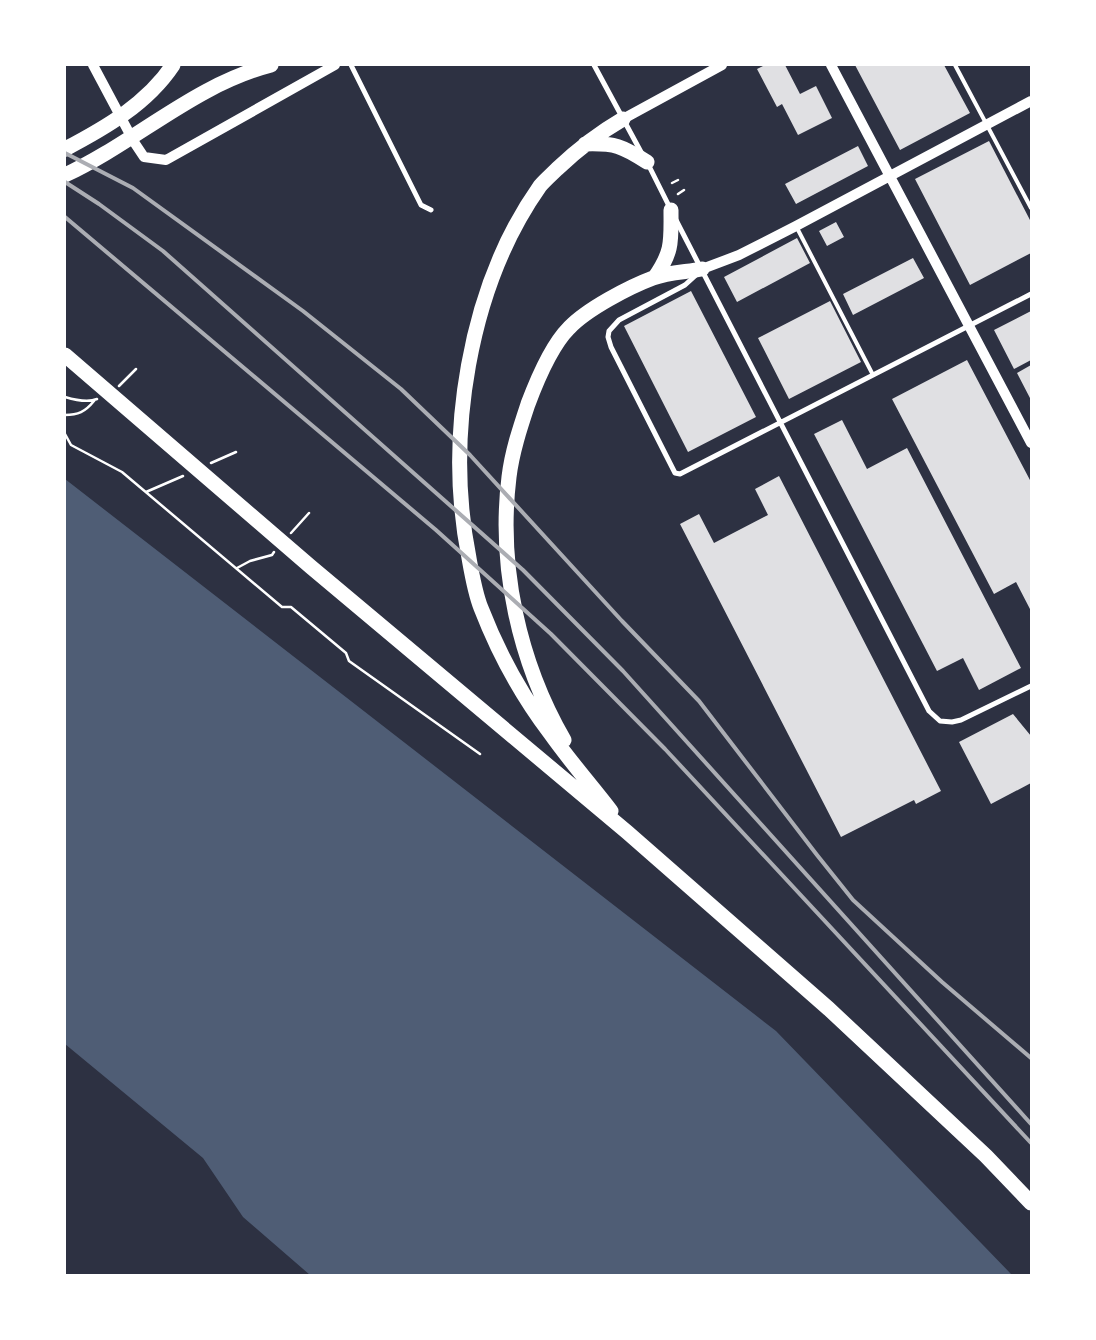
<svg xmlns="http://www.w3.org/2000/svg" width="1096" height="1340" font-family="'PT Sans Narrow',sans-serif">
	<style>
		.water { fill: #4f5d75 }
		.building { fill: #e0e0e3 }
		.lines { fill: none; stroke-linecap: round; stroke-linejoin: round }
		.path { stroke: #fff; stroke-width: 2.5 }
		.service { stroke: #fff; stroke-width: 4 }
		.minor { stroke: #fff; stroke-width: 5 }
		.secondary { stroke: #fff; stroke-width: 10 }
		.motorway { stroke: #fff; stroke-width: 15 }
		.rail { stroke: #abadb3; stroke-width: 4 }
	</style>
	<rect width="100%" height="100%" fill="#2d3142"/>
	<path class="water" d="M 65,479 L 776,1031 L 1012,1275 L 310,1275 L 243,1217 L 203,1158 L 65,1044 Z"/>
	<path class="building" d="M 765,65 L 785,65 L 800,94 L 816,86 L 832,118 L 798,135 L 782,104 L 777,107 L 757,69 Z
		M 855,65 L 944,65 L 970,113 L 900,150 Z
		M 989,141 L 1031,222 L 1031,253 L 970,285 L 915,179 Z
		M 858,146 L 868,166 L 796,204 L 785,184 Z
		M 836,222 L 844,237 L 827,246 L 819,231 Z
		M 797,238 L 810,263 L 737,302 L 724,277 Z
		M 913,258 L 924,278 L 853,315 L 843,294 Z
		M 691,291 L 756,417 L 688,452 L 624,326 Z
		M 830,301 L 861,362 L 789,399 L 758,338 Z
		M 1031,311 L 1031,360 L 1014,369 L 994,330 Z
		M 967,360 L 1031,482 L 1031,611 L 1016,582 L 994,594 L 892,399 Z
		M 1031,365 L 1031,400 L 1017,373 Z
		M 842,420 L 867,469 L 907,448 L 1021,668 L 979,690 L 963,658 L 937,671 L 814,434 Z
		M 779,476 L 941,791 L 916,804 L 914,800 L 841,837 L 680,524 L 699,514 L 714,543 L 768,515 L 755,489 Z
		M 1013,714 L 1031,736 L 1031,783 L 991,804 L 959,742 Z"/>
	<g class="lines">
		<path class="path" d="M 672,183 L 678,180
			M 678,194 L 684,190
			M 119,386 L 136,369
			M 65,397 C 75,400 88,403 97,399
			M 65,415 C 78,415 85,412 94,401
			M 65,434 L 71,445 L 122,472 L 282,607 L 291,607 L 346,653 L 349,661 L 480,754
			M 211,463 L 236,452
			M 146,492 L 183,476
			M 291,533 L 309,513
			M 237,568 L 250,561 L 272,555 L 274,552"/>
		<path class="service" d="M 955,65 L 1031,208
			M 796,226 L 873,375"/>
		<path class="minor" d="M 351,65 L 421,205 L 431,210
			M 594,65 L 641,152
			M 648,164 L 670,208
			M 676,220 L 929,711 L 940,721 L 952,722 L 961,720 L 1031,686
			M 696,275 L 685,285 L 619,320 L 609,331 L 608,337 L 611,347 L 675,473 L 680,474 L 1031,294"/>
		<path class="secondary" d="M 93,65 L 134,142 L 144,157 L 166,160 L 335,65
			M 831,65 L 1031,443
			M 623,119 L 722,65
			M 702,269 L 739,255 L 796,226 L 1031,101"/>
		<path class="motorway" d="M 585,144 C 615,143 622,146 647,162
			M 65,149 C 105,128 147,104 173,65
			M 65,175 C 136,142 194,85 271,65
			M 655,277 C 673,251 671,241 671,210
			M 65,355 L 311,567 L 627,832 L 829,1009 L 986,1156 L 1031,1203
			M 564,740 C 519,662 498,567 509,477 C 512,452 520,428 528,404 C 537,380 551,346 569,328 C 587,309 629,287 653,278 C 668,272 687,272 702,269
			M 611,811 C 591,785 569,760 550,733 C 522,696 498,652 481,608 C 475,593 472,575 469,558 C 445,438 468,288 540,186 C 545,180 551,175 557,169 C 577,150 599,133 623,119"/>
		<path class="rail" d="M 65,153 L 133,188 L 303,311 L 401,389 L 470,455 L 622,621 L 699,701 L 817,855 L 853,900 L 942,982 L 1031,1058
			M 65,182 L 99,204 L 163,251 L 523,570 L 623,671 L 1031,1124
			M 65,217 L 436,530 L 551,634 L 665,749 L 1031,1143"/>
	</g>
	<rect width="1096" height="1340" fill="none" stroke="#ffffff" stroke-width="132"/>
</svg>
